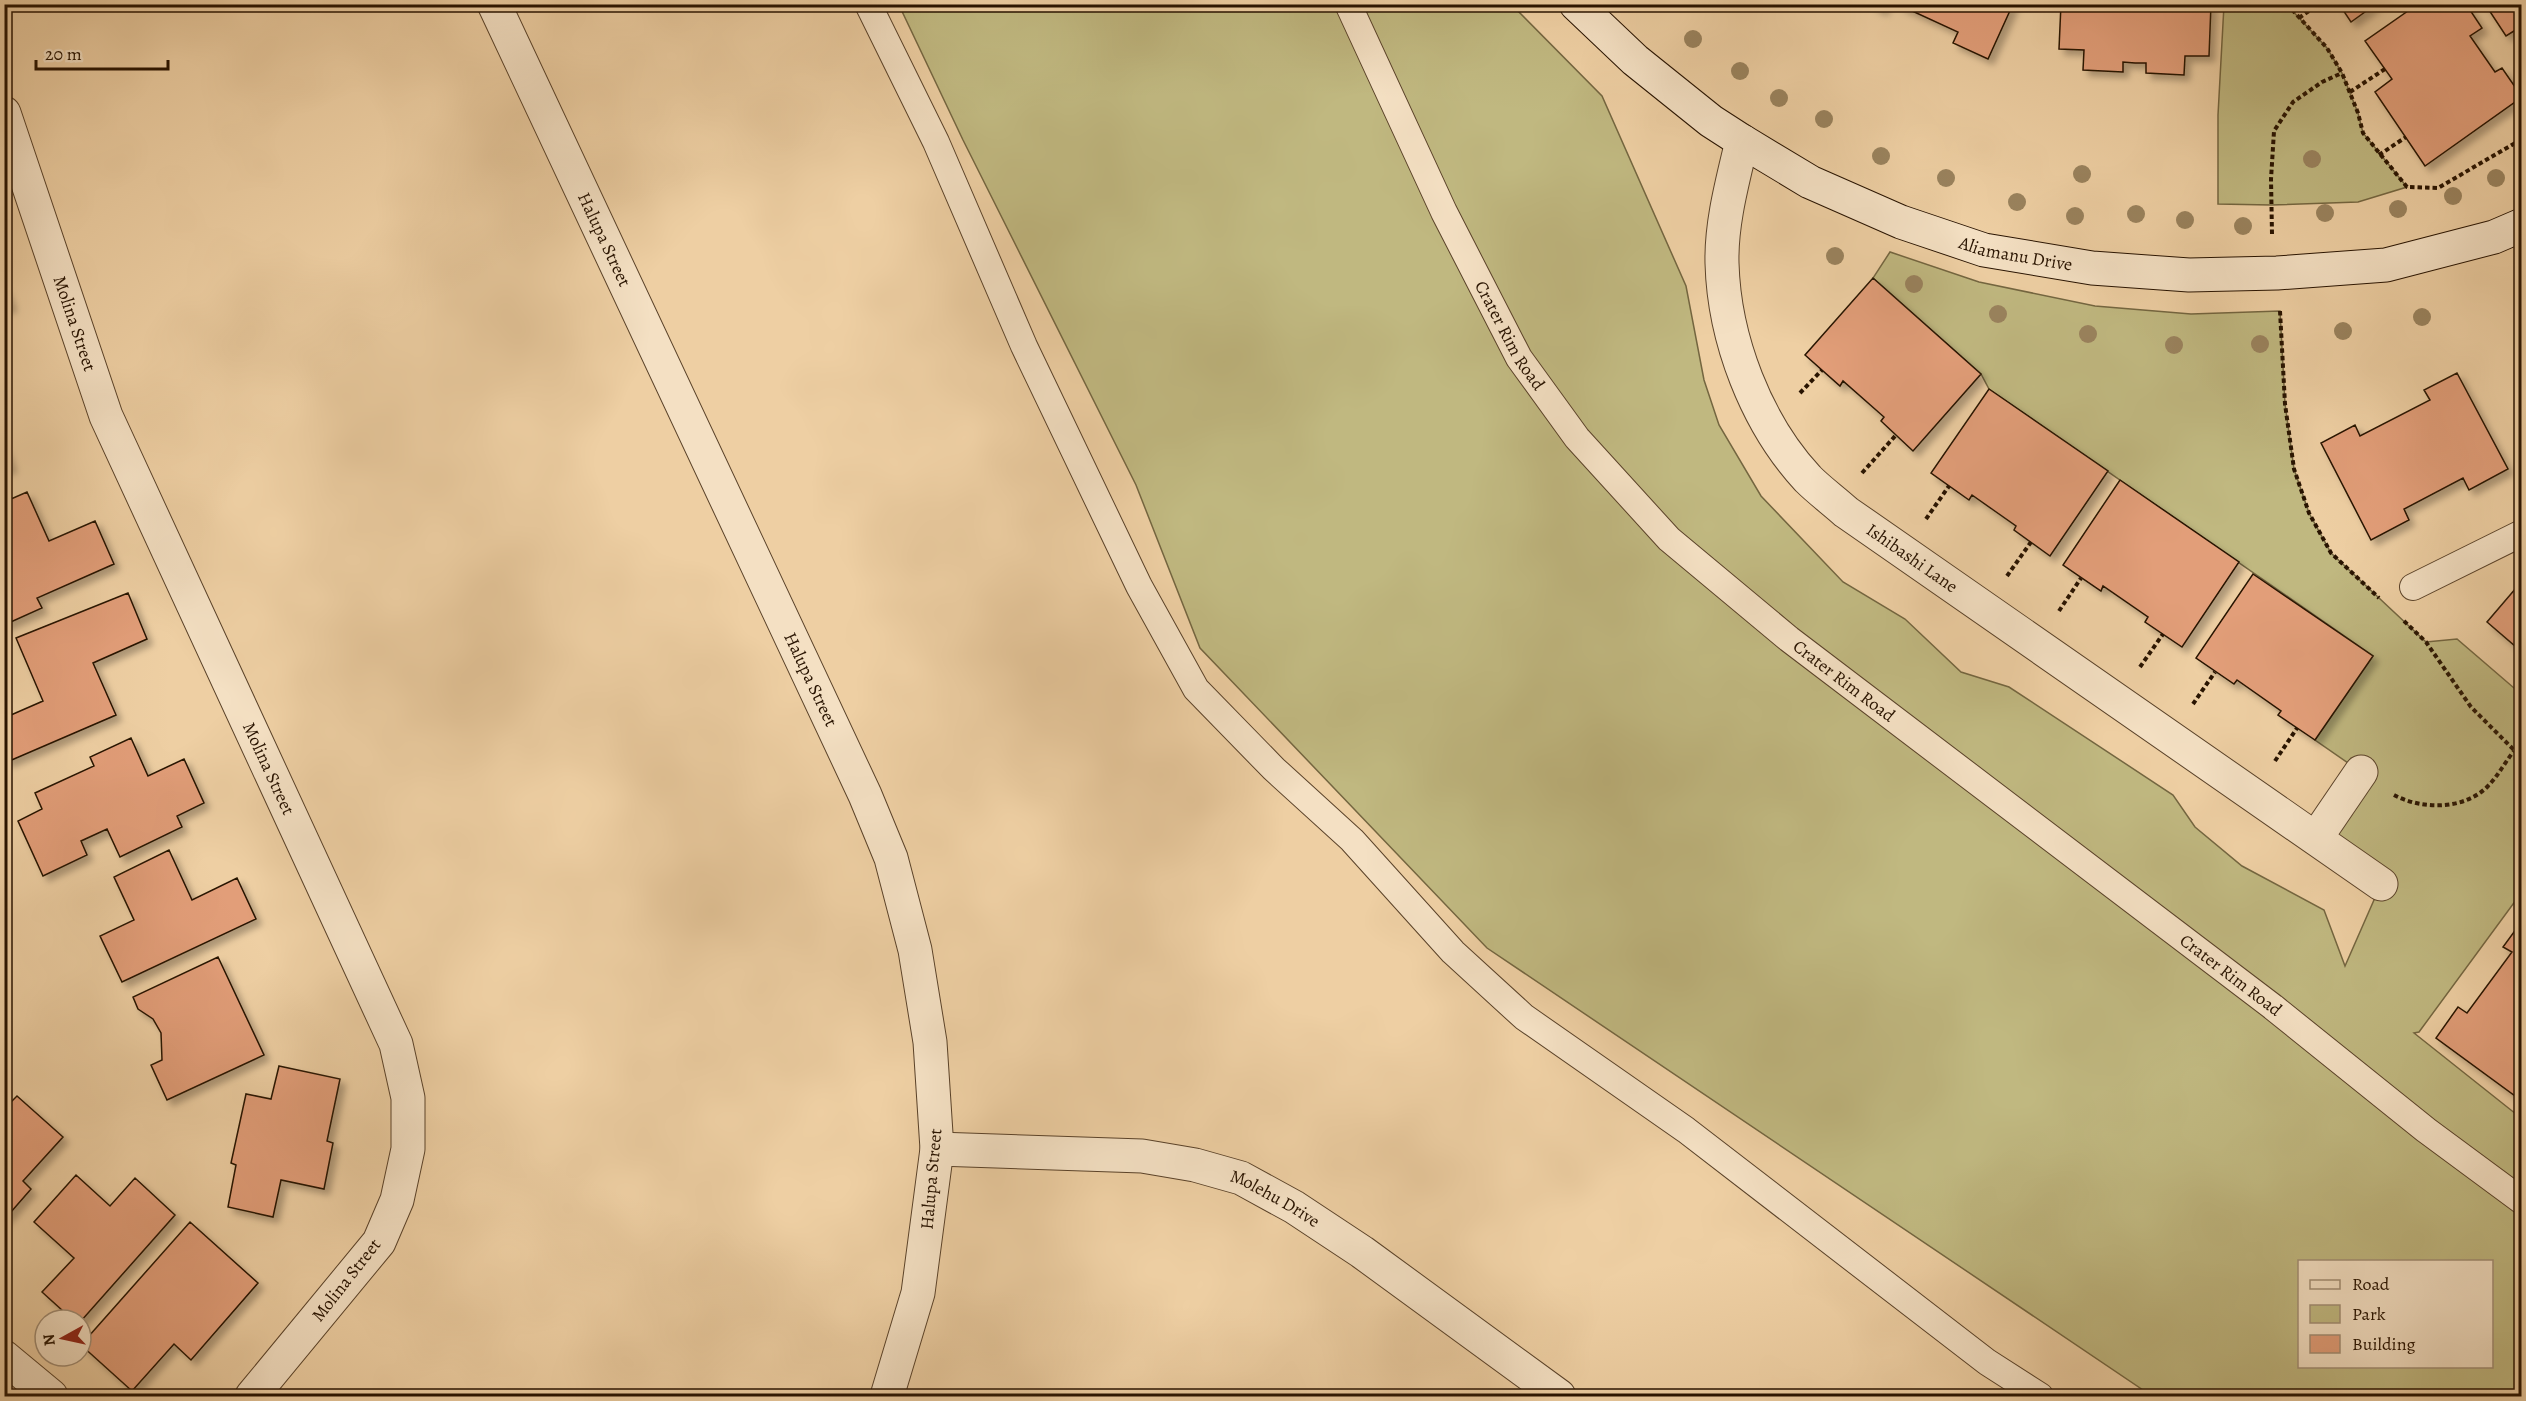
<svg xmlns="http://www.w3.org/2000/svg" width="2526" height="1401" font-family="Alegreya,serif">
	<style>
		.green { fill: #c0b880; stroke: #746640; stroke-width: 1.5; fill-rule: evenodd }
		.building { fill: #e29e79; stroke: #281300; stroke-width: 1.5; filter: url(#shadow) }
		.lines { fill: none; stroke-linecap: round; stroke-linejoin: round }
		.lane-casing { stroke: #5a4229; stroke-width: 28 }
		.street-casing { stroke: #5a4229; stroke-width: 35 }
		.secondary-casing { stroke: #281300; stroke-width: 35 }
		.path { stroke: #281300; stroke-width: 4; stroke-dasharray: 4.5 3; stroke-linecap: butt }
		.lane { stroke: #f4e0c3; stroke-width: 26 }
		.street { stroke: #f4e0c3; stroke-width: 33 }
		.secondary { stroke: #f4e0c3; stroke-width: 33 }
		.tree { fill: #9a835e }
		.labels { text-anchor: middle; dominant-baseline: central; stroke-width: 4.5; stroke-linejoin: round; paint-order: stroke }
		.street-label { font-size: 18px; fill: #281300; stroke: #f4e0c3 }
	</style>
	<defs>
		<filter id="shadow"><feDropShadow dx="5.5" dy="5.5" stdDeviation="3" flood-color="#0004"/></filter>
	</defs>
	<rect width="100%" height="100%" fill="#eecfa3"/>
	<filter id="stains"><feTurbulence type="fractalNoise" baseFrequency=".00333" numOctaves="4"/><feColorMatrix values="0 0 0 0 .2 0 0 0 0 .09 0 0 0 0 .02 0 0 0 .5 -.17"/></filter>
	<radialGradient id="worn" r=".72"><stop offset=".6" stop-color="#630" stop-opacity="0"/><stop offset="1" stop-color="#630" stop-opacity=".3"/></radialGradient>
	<path class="green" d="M 899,5 L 1512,5 L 1602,96 L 1686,286 L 1704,380 L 1719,425 L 1761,496 L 1843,582 L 1905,619 L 1961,672 L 2009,687 L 2173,795 L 2195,827 L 2242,866 L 2324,910 L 2345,966 L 2381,884 L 2316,838 L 2361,772 L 2315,740 L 2373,656 L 1989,389 L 1981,374 L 1873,278 L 1890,252 L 1979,282 L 2095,306 L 2191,314 L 2280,311 L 2285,404 L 2294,469 L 2309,513 L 2331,553 L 2426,642 L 2457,639 L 2521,694 L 2521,903 L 2516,900 L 2419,1032 L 2414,1033 L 2521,1118 L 2521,1396 L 2152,1396 L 1487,948 L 1200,648 L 1136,485 L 963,140 ZM 2300,1262 L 2492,1262 L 2492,1366 L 2300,1366 Z
		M 2224,5 L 2287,5 L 2327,48 L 2342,73 L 2358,113 L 2363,133 L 2407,187 L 2358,202 L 2271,205 L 2218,204 L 2218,115 Z"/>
	<path class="building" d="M 1870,4 L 1885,4 L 1882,10 Z
		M 1897,4 L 2013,4 L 1988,59 L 1953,43 L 1958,32 Z
		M 2061,4 L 2211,4 L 2209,56 L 2185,56 L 2184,75 L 2146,73 L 2146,63 L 2135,63 L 2123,62 L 2123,72 L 2083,70 L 2084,50 L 2059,49 Z
		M 2339,4 L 2376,4 L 2351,22 Z
		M 2418,4 L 2466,4 L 2482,28 L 2470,36 L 2495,72 L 2502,68 L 2522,97 L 2425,166 L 2375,92 L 2392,79 L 2365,41 Z
		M 2485,4 L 2522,4 L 2522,26 L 2506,36 Z
		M 1873,278 L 1981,374 L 1913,451 L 1881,421 L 1884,417 L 1843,381 L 1840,386 L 1805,355 Z
		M 4,287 L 11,306 L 4,308 Z
		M 2457,373 L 2508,469 L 2469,490 L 2463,478 L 2404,509 L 2409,520 L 2371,540 L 2321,443 L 2355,425 L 2360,436 L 2430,400 L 2424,390 Z
		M 1989,389 L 2108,471 L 2050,556 L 2014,530 L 2016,526 L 1972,495 L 1969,500 L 1931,473 Z
		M 4,447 L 11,467 L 4,469 Z
		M 2120,480 L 2239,562 L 2182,647 L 2145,622 L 2148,617 L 2103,586 L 2101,591 L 2063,565 Z
		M 27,492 L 49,541 L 95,521 L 114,564 L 37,598 L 42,608 L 4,625 L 4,502 Z
		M 2253,574 L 2373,656 L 2315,740 L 2278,715 L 2281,711 L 2237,680 L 2234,684 L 2196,658 Z
		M 2522,581 L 2522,652 L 2487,622 Z
		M 128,593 L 147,639 L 93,663 L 116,715 L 7,762 L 4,756 L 4,718 L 43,701 L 16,638 Z
		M 131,738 L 148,776 L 184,759 L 204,803 L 177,816 L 182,827 L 120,857 L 107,829 L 81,841 L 87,855 L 43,876 L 18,821 L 42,809 L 35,793 L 94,766 L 90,757 Z
		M 169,850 L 192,900 L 237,878 L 256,919 L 122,982 L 100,936 L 134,920 L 114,877 Z
		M 2522,921 L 2522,1101 L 2436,1038 L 2458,1007 L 2467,1013 L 2512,952 L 2503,947 Z
		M 218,957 L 264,1055 L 167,1100 L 151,1065 L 162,1060 L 161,1033 L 153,1019 L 138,1009 L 133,997 Z
		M 279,1066 L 340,1079 L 327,1141 L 333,1143 L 324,1189 L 281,1180 L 273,1217 L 228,1207 L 236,1165 L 231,1163 L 246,1094 L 271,1099 Z
		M 17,1096 L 63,1137 L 23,1181 L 31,1189 L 4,1220 L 4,1109 Z
		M 76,1175 L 110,1206 L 135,1178 L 175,1215 L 81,1321 L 73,1320 L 42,1292 L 74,1258 L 34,1222 Z
		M 190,1222 L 258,1283 L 191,1360 L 174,1344 L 132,1391 L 81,1345 Z"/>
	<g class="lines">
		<g class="lane-casing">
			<g id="lane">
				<path d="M 868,4 L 936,142 L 1024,346 L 1139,586 L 1196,689 L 1274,769 L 1352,840 L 1453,952 L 1524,1017 L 1686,1130 L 1987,1362 L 2040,1396"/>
				<path id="s1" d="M 1348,4 L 1444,212 L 1519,358 L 1577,438 L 1669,539 L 1789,639 L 2273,1007 L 2426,1130 L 2522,1201"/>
				<path d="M 2413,587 L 2522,533"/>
			</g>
		</g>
		<g class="street-casing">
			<g id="street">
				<path id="s2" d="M 494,4 L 865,795 L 891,858 L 915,950 L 930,1042 L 937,1149 L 918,1293 L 887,1396"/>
				<path id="s3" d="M 4,113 L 106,416 L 396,1044 L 408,1098 L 408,1149 L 397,1200 L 379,1242 L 252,1396"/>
				<path id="s4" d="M 1742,141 C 1733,180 1721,222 1722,263 C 1724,339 1756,423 1808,479 C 1820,491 1834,501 1846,512 L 2381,884"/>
				<path d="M 2316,838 L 2361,772"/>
				<path id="s5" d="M 937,1149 L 1142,1156 L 1195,1165 L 1241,1178 L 1294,1207 L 1362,1252 L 1559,1396"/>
				<path d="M 4,1357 L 51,1396"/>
			</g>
		</g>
		<g class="secondary-casing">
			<g id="secondary">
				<path id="s6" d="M 1576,4 L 1635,60 L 1711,121 L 1742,141 L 1810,182 L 1901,222 L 1984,250 L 2092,268 L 2189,275 L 2277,273 L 2386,265 L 2494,237 L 2522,225"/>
			</g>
		</g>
		<path class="path" d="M 2287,4 L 2327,48 L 2342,73 L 2358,113 L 2363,133 L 2407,187 L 2438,188 L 2522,139
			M 2299,18 L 2319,4
			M 2350,92 L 2385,69
			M 2379,155 L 2406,137
			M 2272,234 L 2271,179 L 2274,131 L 2293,102 L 2322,82 L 2342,73
			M 2280,311 L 2285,404 L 2294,469 L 2309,513 L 2331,553 L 2379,598
			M 1800,393 L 1822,370
			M 1862,473 L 1896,435
			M 1926,519 L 1949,486
			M 2007,576 L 2031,542
			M 2059,611 L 2081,578
			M 2404,621 L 2426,642 L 2471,707 L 2522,758
			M 2140,667 L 2163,634
			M 2193,704 L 2215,672
			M 2275,761 L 2297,728
			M 2394,795 C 2422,810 2465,810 2488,786 C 2498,776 2505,762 2514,751"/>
		<use href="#lane" class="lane"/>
		<use href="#street" class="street"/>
		<use href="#secondary" class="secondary"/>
	</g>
	<g class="tree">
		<circle cx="1693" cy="39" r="9"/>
		<circle cx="1740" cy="71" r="9"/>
		<circle cx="1779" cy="98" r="9"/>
		<circle cx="1824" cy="119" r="9"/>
		<circle cx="1881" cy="156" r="9"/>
		<circle cx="2312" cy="159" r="9"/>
		<circle cx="2082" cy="174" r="9"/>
		<circle cx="1946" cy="178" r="9"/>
		<circle cx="2496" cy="178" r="9"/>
		<circle cx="2453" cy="196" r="9"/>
		<circle cx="2017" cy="202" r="9"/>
		<circle cx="2398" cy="209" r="9"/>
		<circle cx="2325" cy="213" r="9"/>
		<circle cx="2136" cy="214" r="9"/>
		<circle cx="2075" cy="216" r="9"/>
		<circle cx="2185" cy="220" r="9"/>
		<circle cx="2243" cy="226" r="9"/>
		<circle cx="1835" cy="256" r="9"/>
		<circle cx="1914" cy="284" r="9"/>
		<circle cx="1998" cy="314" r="9"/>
		<circle cx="2422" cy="317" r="9"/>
		<circle cx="2343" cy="331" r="9"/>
		<circle cx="2088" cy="334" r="9"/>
		<circle cx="2260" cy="344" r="9"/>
		<circle cx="2174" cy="345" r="9"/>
	</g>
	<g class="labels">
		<g class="street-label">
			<text stroke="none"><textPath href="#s2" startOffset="260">Halupa Street</textPath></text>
			<text stroke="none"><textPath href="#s6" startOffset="514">Aliamanu Drive</textPath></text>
			<text stroke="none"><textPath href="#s3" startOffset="222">Molina Street</textPath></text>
			<text stroke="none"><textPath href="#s1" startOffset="369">Crater Rim Road</textPath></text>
			<text stroke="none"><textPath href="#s4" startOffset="492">Ishibashi Lane</textPath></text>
			<text stroke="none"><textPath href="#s2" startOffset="746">Halupa Street</textPath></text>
			<text stroke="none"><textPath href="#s1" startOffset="854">Crater Rim Road</textPath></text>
			<text stroke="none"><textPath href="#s3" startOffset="708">Molina Street</textPath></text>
			<text stroke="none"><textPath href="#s1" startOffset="1340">Crater Rim Road</textPath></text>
			<text transform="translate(931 1179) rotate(-85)">Halupa Street</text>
			<text stroke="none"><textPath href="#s5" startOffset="346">Molehu Drive</textPath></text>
			<text transform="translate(346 1280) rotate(-52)">Molina Street</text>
		</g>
	</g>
	<rect width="2526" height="1401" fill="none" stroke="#eecfa3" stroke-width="24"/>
	<rect x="6" y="6" width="2514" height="1389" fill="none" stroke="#281300" stroke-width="3"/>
	<rect x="12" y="12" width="2502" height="1377" fill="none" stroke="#281300" stroke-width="1.5"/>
	<rect x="2298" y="1260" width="195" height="108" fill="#f4e0c3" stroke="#a28e75" stroke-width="1.5"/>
	<rect x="2310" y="1280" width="30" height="9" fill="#f4e0c3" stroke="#a28e75" stroke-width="1.5"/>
	<text x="2352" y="1290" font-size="18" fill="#281300">Road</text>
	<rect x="2310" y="1305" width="30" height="18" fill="#c0b880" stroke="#a28e75" stroke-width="1.5"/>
	<text x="2352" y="1320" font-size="18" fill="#281300">Park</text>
	<rect x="2310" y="1335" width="30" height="18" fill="#e29e79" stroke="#a28e75" stroke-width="1.5"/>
	<text x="2352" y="1350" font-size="18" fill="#281300">Building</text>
	<g transform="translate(63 1338) rotate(262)"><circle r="28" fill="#f4e0c3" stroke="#a28e75" stroke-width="1.5"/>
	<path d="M0-4.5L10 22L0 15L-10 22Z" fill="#8f2418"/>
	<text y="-9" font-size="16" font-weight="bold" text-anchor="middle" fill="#281300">N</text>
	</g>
	<path d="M36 60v9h132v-9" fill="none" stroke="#281300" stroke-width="3"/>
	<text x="45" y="60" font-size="18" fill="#281300" stroke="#f4e0c3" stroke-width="4.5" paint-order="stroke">20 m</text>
	<rect width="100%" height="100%" filter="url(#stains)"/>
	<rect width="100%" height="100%" fill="url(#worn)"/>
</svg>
